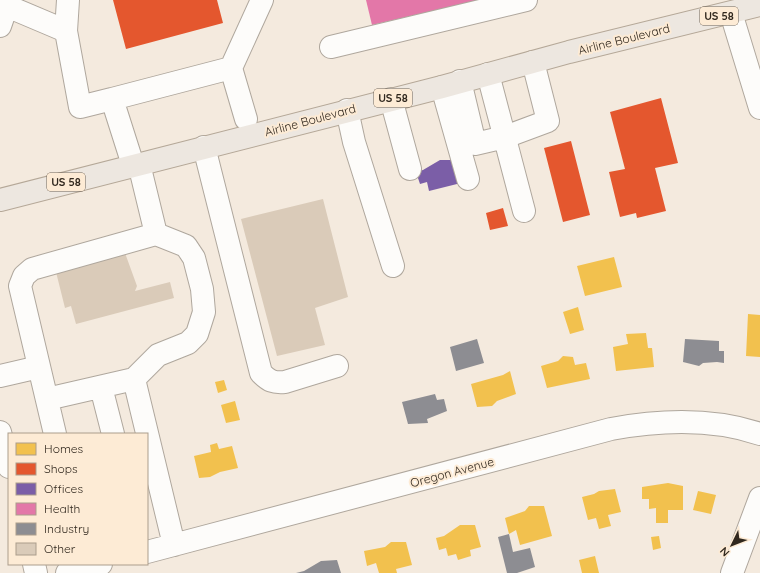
<svg xmlns="http://www.w3.org/2000/svg" width="760" height="573" font-family="Quicksand,sans-serif">
	<style>
		.homes { fill: #f2c14e }
		.shops { fill: #e4572e }
		.offices { fill: #7b5ea7 }
		.health { fill: #e377a8 }
		.industry { fill: #8d8d92 }
		.building { fill: #dacbb9 }
		.lines { fill: none; stroke-linecap: round; stroke-linejoin: round }
		.minor-casing { stroke: #afa79d; stroke-width: 24 }
		.major-casing { stroke: #b5a898; stroke-width: 24 }
		.minor { stroke: #fdfcfa; stroke-width: 22 }
		.major { stroke: #ede7e0; stroke-width: 22 }
		.labels { text-anchor: middle; dominant-baseline: central; stroke-width: 4; stroke-linejoin: round; paint-order: stroke }
		.shield { fill: #fdebd5; stroke: #6e6255; stroke-width: 1 }
		.shield-label { font-size: 11px; font-weight: bold; fill: #31281e }
		.street-label { font-size: 12px; fill: #31281e; stroke: #fdebd5 }
	</style>
	<rect width="100%" height="100%" fill="#f4eade"/>
	<path class="homes" d="M 614,257 L 622,287 L 585,296 L 577,266 Z
		M 578,307 L 584,330 L 570,334 L 563,312 Z
		M 748,314 L 760,315 L 760,357 L 746,356 Z
		M 646,333 L 648,348 L 652,348 L 654,367 L 616,371 L 613,347 L 628,344 L 626,334 Z
		M 563,356 L 573,357 L 575,365 L 586,363 L 590,379 L 547,388 L 541,366 L 558,361 Z
		M 510,371 L 516,394 L 497,401 L 492,406 L 477,407 L 471,384 L 503,375 Z
		M 224,380 L 227,390 L 218,393 L 215,382 Z
		M 235,401 L 240,420 L 226,423 L 221,405 Z
		M 217,443 L 219,449 L 232,446 L 238,468 L 220,472 L 210,477 L 199,478 L 194,456 L 211,452 L 210,445 Z
		M 668,483 L 683,486 L 683,510 L 668,510 L 668,523 L 656,523 L 656,508 L 649,509 L 649,499 L 642,499 L 642,487 Z
		M 615,489 L 621,512 L 608,515 L 611,526 L 599,529 L 596,518 L 588,520 L 582,497 L 594,494 L 599,491 Z
		M 698,491 L 716,495 L 711,514 L 693,510 Z
		M 529,506 L 544,506 L 552,536 L 520,545 L 516,530 L 509,534 L 505,518 L 525,511 Z
		M 460,525 L 475,525 L 481,547 L 470,550 L 471,556 L 458,560 L 456,554 L 448,556 L 446,548 L 439,550 L 436,538 L 444,536 Z
		M 659,536 L 661,548 L 653,550 L 651,537 Z
		M 391,542 L 406,542 L 412,565 L 396,569 L 397,573 L 379,573 L 376,563 L 367,566 L 364,551 L 385,547 Z
		M 595,556 L 599,573 L 582,573 L 579,560 Z"/>
	<path class="shops" d="M 113,0 L 217,0 L 223,23 L 126,49 Z
		M 661,98 L 678,163 L 655,168 L 666,211 L 637,218 L 636,213 L 620,217 L 609,172 L 625,169 L 610,112 Z
		M 571,141 L 590,215 L 563,222 L 544,148 Z
		M 503,208 L 508,226 L 490,230 L 486,213 Z"/>
	<path class="offices" d="M 440,160 L 455,160 L 461,183 L 429,191 L 427,182 L 420,184 L 416,172 L 423,170 Z"/>
	<path class="health" d="M 366,0 L 475,0 L 475,1 L 372,25 Z"/>
	<path class="industry" d="M 477,339 L 484,363 L 456,371 L 450,347 Z
		M 685,339 L 719,341 L 719,351 L 724,351 L 724,363 L 717,362 L 703,363 L 699,366 L 683,362 Z
		M 435,394 L 437,400 L 444,399 L 447,411 L 427,419 L 428,423 L 408,424 L 402,402 Z
		M 509,534 L 513,552 L 530,548 L 535,567 L 517,573 L 507,573 L 498,537 Z
		M 337,560 L 341,573 L 296,573 L 304,571 L 321,561 Z"/>
	<path class="building" d="M 323,199 L 348,297 L 315,308 L 325,345 L 277,356 L 241,219 Z
		M 125,253 L 137,286 L 135,291 L 170,282 L 174,298 L 76,324 L 71,306 L 65,308 L 56,272 Z"/>
	<g class="lines">
		<g class="minor-casing">
			<path id="minor" d="M 7,6 L 66,31 L 80,107 L 112,99
				M 731,13 L 760,108
				M 0,26 L 9,0
				M 66,31 L 68,0
				M 331,47 L 526,0
				M 231,68 L 262,0
				M 488,74 L 524,211
				M 460,81 L 475,144 L 505,137 L 548,121 L 533,62
				M 442,87 L 468,179
				M 391,99 L 410,169
				M 347,110 L 354,142 L 393,266
				M 204,147 L 261,373 C 269,381 273,383 285,382 L 337,366
				M 139,164 L 156,234
				M 133,165 L 112,99 L 231,68 L 246,119
				M 0,376 L 39,367
				M 134,379 L 174,545
				M 101,387 L 113,434
				M 47,399 L 134,379 L 158,355 L 188,343 L 197,334 L 204,312 L 202,289 L 194,258 L 186,246 L 156,234 L 32,269 L 24,276 L 20,286 L 55,434
				M 0,432 L 9,467
				M 147,552 L 611,429 C 660,420 713,418 760,434
				M 34,564 L 36,573
				M 67,573 L 101,564
				M 732,573 L 760,498"/>
		</g>
		<g class="major-casing">
			<path id="major" d="M 0,200 L 442,87 L 569,52 L 760,5"/>
		</g>
		<use href="#minor" class="minor"/>
		<use href="#major" class="major"/>
	</g>
	<g class="labels">
		<g class="shield">
			<rect x="700" y="7" width="38" height="18" rx="3"/>
			<rect x="374" y="89" width="38" height="18" rx="3"/>
			<rect x="47" y="173" width="38" height="18" rx="3"/>
		</g>
		<g class="shield-label">
			<text x="719" y="16">US 58</text>
			<text x="393" y="98">US 58</text>
			<text x="66" y="182">US 58</text>
		</g>
		<g class="street-label">
			<text transform="translate(624 39) rotate(-14)">Airline Boulevard</text>
			<text transform="translate(310 120) rotate(-15)">Airline Boulevard</text>
			<text transform="translate(452 472) rotate(-15)">Oregon Avenue</text>
		</g>
	</g>
	<rect x="8" y="433" width="140" height="132" fill="#fdebd5" stroke="#ab9d8c"/>
	<rect x="16" y="443" width="20" height="12" fill="#f2c14e" stroke="#ab9d8c"/>
	<text x="44" y="453" font-size="12" fill="#31281e">Homes</text>
	<rect x="16" y="463" width="20" height="12" fill="#e4572e" stroke="#ab9d8c"/>
	<text x="44" y="473" font-size="12" fill="#31281e">Shops</text>
	<rect x="16" y="483" width="20" height="12" fill="#7b5ea7" stroke="#ab9d8c"/>
	<text x="44" y="493" font-size="12" fill="#31281e">Offices</text>
	<rect x="16" y="503" width="20" height="12" fill="#e377a8" stroke="#ab9d8c"/>
	<text x="44" y="513" font-size="12" fill="#31281e">Health</text>
	<rect x="16" y="523" width="20" height="12" fill="#8d8d92" stroke="#ab9d8c"/>
	<text x="44" y="533" font-size="12" fill="#31281e">Industry</text>
	<rect x="16" y="543" width="20" height="12" fill="#dacbb9" stroke="#ab9d8c"/>
	<text x="44" y="553" font-size="12" fill="#31281e">Other</text>
	<g transform="translate(732 545) rotate(227)" stroke="#fdebd5" stroke-width="3" paint-order="stroke">
	<path d="M0-3L7 15L0 10L-7 15Z" fill="#31281e"/>
	<text y="-6" font-size="11" font-weight="bold" text-anchor="middle" fill="#31281e">N</text>
	</g>
</svg>
